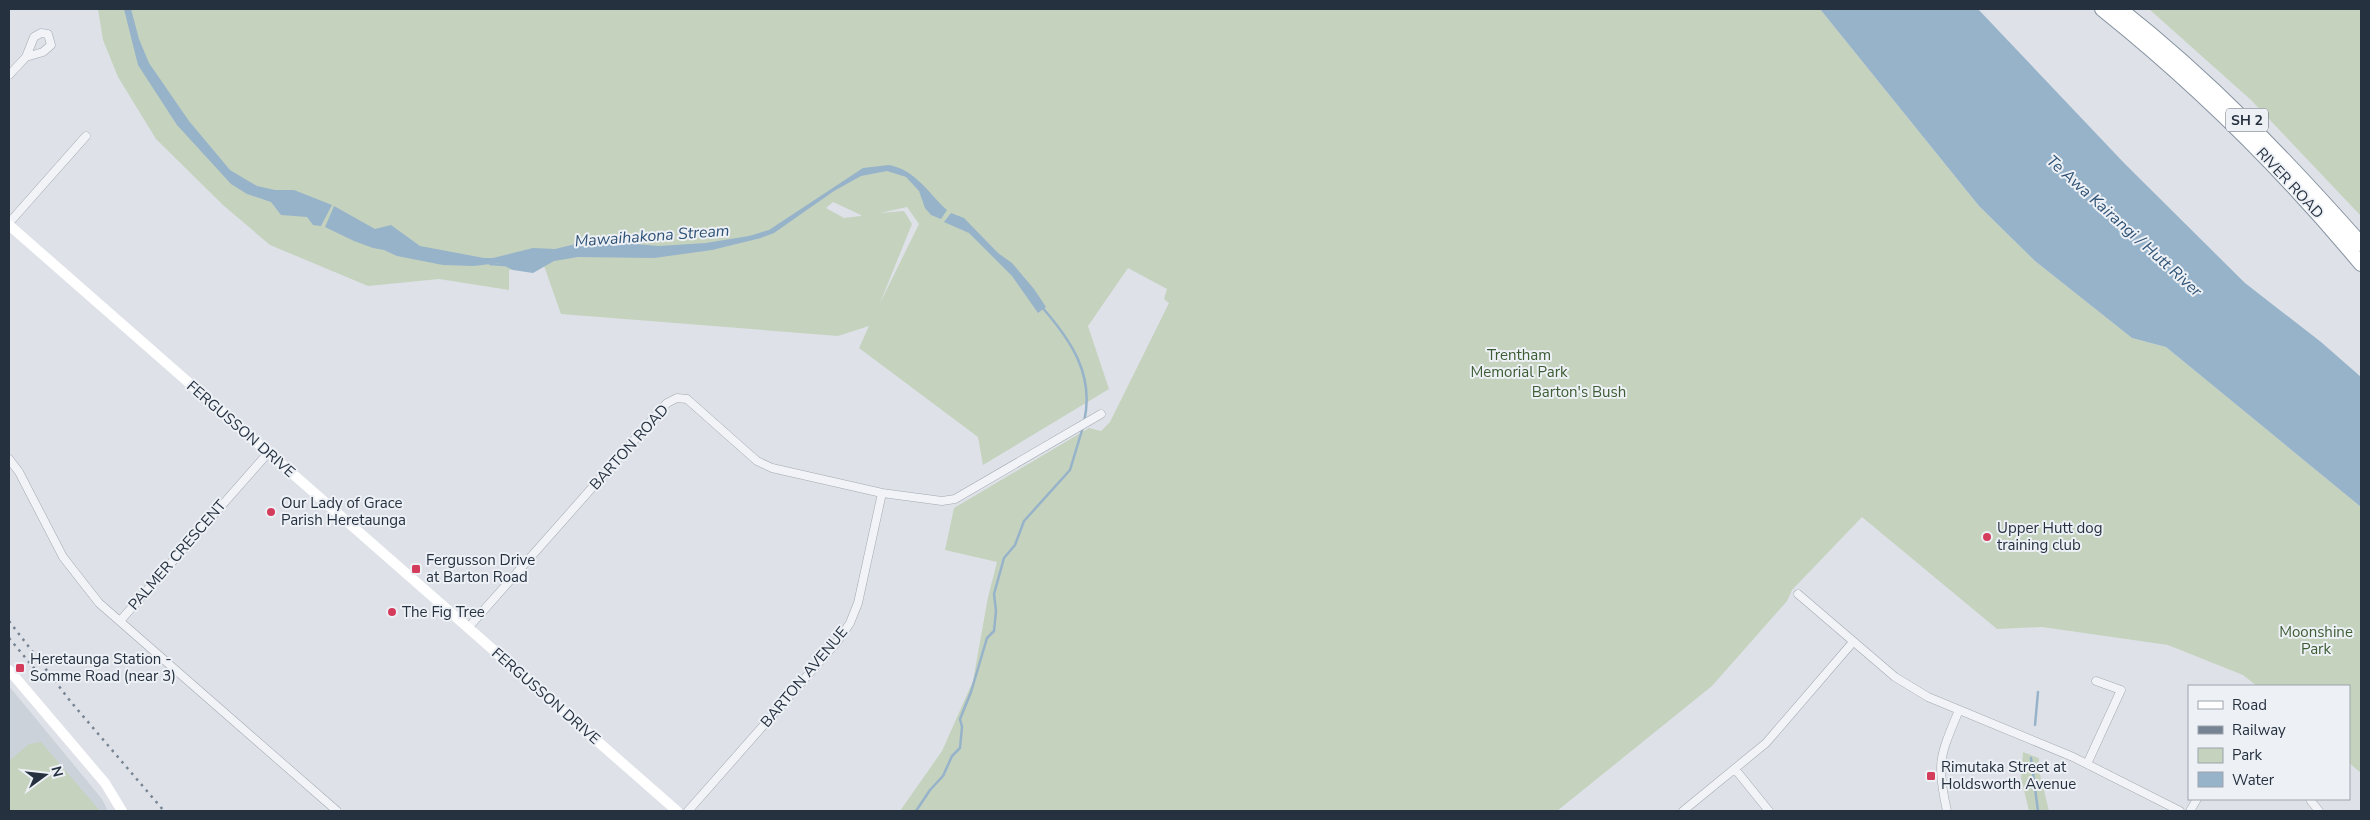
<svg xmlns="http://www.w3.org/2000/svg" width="2370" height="820" font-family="'Nunito Sans',sans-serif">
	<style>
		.built { fill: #ccd2da }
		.green { fill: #c5d2be; fill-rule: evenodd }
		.water { fill: #97b3ca }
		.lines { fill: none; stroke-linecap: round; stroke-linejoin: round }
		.stream { stroke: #97b3ca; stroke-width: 2.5 }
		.street-casing { stroke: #a3a9b2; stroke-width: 9 }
		.highway-casing { stroke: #84919f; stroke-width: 16 }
		.street { stroke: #f1f3f6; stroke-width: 8 }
		.secondary { stroke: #fff; stroke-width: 10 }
		.highway { stroke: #fff; stroke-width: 14 }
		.rail { stroke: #768392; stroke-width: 2.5; stroke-dasharray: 2.5 5; stroke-linecap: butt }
		.poi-dot { fill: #d43c5b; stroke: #edf1f6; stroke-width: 2 }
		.labels { text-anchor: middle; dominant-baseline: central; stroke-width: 4; stroke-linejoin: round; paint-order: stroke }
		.shield { fill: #edf1f6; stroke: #626b77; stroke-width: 1 }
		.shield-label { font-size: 14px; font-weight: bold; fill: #263140 }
		.street-label { font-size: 15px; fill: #263140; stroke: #edf1f6 }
		.park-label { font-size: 15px; fill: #3d5c33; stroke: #edf1f6 }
		.poi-label { font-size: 15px; fill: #263140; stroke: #edf1f6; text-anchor: start }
		.water-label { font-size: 16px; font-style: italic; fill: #2f5275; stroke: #edf1f6 }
	</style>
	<rect width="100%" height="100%" fill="#dee2e8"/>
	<path class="built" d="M 9,686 L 102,799 L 108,811 L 9,811 Z"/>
	<path class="green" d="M 98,9 L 1820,9 L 1979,206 L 2035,261 L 2132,338 L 2166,347 L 2361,507 L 2361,773 L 2349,763 L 2349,686 L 2257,686 L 2243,675 L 2168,645 L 2042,627 L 1997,629 L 1862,517 L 1792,590 L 1787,601 L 1712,686 L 1557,811 L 900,811 L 942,751 L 973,681 L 988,597 L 997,562 L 945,550 L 954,508 L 1089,428 L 1101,431 L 1110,422 L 1169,303 L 1164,299 L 1167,289 L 1128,268 L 1088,326 L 1109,389 L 983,465 L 978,437 L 859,348 L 869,326 L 838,336 L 561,314 L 543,263 L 509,270 L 509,290 L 439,279 L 368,286 L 270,245 L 223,205 L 156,139 L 118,77 L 103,40 ZM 833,202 L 861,215 L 861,216 L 844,218 L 826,208 ZM 907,207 L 919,224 L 880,303 L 912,224 L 904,211 L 880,213 Z
		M 2149,9 L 2361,9 L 2361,216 L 2251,100 Z
		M 41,742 L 100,811 L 9,811 L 9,761 L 29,744 Z
		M 2023,752 L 2039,758 L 2039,770 L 2049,811 L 2029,811 L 2021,778 Z"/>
	<path class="water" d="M 124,9 L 131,9 L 139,39 L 149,63 L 189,121 L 230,170 L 257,186 L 275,190 L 294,190 L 332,205 L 321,226 L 313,225 L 307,217 L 281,215 L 271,202 L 247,194 L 231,184 L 177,125 L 138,65 Z
		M 1820,9 L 1978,9 L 2125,164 L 2245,283 L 2321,342 L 2361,377 L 2361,507 L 2166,347 L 2132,338 L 2035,261 L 1979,206 Z
		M 889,165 C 916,170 928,193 947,210 L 941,219 L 931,215 L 925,208 L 919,191 L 906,177 L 887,171 L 861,176 L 834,191 L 774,233 L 761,238 L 712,250 L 654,258 L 578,257 L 554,261 L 533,273 L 513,270 L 498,263 L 474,266 L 443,265 L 397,256 L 384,250 L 373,248 L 354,241 L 325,227 L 334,206 L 375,229 L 391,225 L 420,246 L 484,258 L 493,258 L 533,248 L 555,249 L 584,242 L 599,241 L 659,246 L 706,243 L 749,236 L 769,230 L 863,168 Z
		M 951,213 L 964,218 L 998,253 L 1012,263 L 1034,289 L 1046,307 L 1038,313 L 1012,276 L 969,233 L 944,222 Z"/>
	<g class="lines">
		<path class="stream" d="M 490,264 L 504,265
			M 1041,306 C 1071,340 1095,375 1084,422
			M 2035,725 L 2038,692
			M 2031,758 L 2038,811
			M 916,811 L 930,790 L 943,776 L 952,756 L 960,748 L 962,727 L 960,719 L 971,692 L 987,638 L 994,631 L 996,611 L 994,594 L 1004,558 L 1015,545 L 1024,521 L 1070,470 L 1083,427"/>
		<g class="street-casing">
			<path id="street" d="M 9,75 L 26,57 L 34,37 L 41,33 L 48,34 L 51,45 L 43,52 L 26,57
				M 9,223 L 86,136
				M 9,459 L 19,472 L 63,557 L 99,603 L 337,811
				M 1798,594 L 1895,677 L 1928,697 L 2073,757 L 2180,811
				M 120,621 L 268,453
				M 468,628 L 667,403 L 677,398 L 687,399 L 757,461 L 772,468 L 882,493
				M 2087,764 L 2121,690 L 2096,681
				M 1735,769 L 1769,811
				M 2311,801 L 2319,811
				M 688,811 L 837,642 L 850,623 L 858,603 L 882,493 L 942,501 L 955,499 L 1101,414
				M 1683,811 L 1766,743 L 1853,642
				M 1947,811 C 1936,762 1940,756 1959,710
				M 2190,811 L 2197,799"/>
		</g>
		<g class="highway-casing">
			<path id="highway" d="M 2102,9 C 2197,85 2283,170 2361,264
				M 2120,9 C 2209,79 2286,159 2361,244"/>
		</g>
		<use href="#street" class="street"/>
		<path class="secondary" d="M 9,225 L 677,811
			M 9,670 L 105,783 L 122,811"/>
		<use href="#highway" class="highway"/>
		<path class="rail" d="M 9,621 L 71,702 L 164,811
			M 9,638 L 43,679"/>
	</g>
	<g class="poi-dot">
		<circle cx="271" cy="512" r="5"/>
		<circle cx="1987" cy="537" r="5"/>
		<rect x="411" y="564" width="10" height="10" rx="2.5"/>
		<circle cx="392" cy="612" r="5"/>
		<rect x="15" y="663" width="10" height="10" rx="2.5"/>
		<rect x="1926" y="771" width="10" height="10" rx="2.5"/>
	</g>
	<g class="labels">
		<rect class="shield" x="2226" y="108.5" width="42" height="23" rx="4"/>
		<g class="shield-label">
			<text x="2247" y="120">SH 2</text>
		</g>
		<g class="street-label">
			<text transform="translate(2290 183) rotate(47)">RIVER ROAD</text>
			<text transform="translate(241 429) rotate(41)">FERGUSSON DRIVE</text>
			<text transform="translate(629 447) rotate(-48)">BARTON ROAD</text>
			<text transform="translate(177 555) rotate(-49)">PALMER CRESCENT</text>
			<text transform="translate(804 677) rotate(-50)">BARTON AVENUE</text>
			<text transform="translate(546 696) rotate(41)">FERGUSSON DRIVE</text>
		</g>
		<g class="park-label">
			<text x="1519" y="355">Trentham<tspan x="1519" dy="17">Memorial Park</tspan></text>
			<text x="1579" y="392">Barton's Bush</text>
			<text x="2316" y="632">Moonshine<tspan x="2316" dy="17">Park</tspan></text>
		</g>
		<g class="poi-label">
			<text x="281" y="503">Our Lady of Grace<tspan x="281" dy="17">Parish Heretaunga</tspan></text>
			<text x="1997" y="528">Upper Hutt dog<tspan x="1997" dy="17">training club</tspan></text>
			<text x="426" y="560">Fergusson Drive<tspan x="426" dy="17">at Barton Road</tspan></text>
			<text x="402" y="612">The Fig Tree</text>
			<text x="30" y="659">Heretaunga Station -<tspan x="30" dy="17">Somme Road (near 3)</tspan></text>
			<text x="1941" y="767">Rimutaka Street at<tspan x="1941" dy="17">Holdsworth Avenue</tspan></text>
		</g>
		<g class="water-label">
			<text transform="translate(2124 226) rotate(42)">Te Awa Kairangi / Hutt River</text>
			<text transform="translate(652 236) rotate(-4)">Mawaihakona Stream</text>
		</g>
	</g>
	<rect width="2370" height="820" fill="none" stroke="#263140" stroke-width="20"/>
	<rect x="2188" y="685" width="162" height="115" fill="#edf1f6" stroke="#9da4ad"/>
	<rect x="2198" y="701" width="25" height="8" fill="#ffffff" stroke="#9da4ad"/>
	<text x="2232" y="710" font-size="15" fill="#263140">Road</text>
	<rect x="2198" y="726" width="25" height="8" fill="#768392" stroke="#9da4ad"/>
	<text x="2232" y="735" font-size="15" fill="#263140">Railway</text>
	<rect x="2198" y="748" width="25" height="15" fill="#c5d2be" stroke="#9da4ad"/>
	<text x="2232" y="760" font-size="15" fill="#263140">Park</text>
	<rect x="2198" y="772" width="25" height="15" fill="#97b3ca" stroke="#9da4ad"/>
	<text x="2232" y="785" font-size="15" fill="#263140">Water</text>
	<g transform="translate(45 775) rotate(75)" stroke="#edf1f6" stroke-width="4" paint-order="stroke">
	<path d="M0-4L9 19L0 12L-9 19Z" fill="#263140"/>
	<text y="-8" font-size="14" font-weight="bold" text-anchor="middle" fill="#263140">N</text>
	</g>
</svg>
